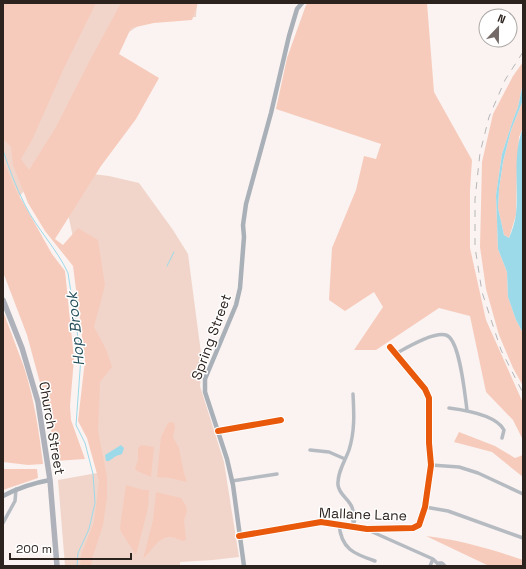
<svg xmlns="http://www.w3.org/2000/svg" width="526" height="569" font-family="'Space Grotesk',sans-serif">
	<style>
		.green { fill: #f1d5ca }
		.forest { fill: #f7cbbb }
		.water { fill: #9cdaea }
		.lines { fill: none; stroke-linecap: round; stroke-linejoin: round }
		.stream { stroke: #9cdaea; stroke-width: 1 }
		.street { stroke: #b6bbc2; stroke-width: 3.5 }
		.secondary { stroke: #aab0b8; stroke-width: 4.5 }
		.primary { stroke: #afb2ba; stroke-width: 5.5 }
		.rail { stroke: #b6b6b8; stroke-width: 1; stroke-dasharray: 7 7; stroke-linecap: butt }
		.cycleway-casing { stroke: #fff; stroke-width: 8 }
		.cycleway { stroke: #e8590c; stroke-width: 6 }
		.labels { text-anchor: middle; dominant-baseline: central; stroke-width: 3; stroke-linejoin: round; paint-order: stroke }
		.street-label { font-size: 14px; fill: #2c221e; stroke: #fff }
		.water-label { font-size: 15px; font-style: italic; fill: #254f5a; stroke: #fff }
	</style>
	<rect width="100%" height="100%" fill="#faf3f1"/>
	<path class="green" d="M 3,3 L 197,3 L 196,17 L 150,18 L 129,32 L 38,176 L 13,203 L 3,177 Z
		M 93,174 L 109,176 L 139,183 L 173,230 L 188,254 L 201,353 L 202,368 L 200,386 L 224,462 L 239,557 L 213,560 L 180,562 L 180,566 L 65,566 L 58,480 L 97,473 L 73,237 L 64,196 Z"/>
	<path class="forest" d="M 3,3 L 96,3 L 64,68 L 32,140 L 21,159 L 29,170 L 56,127 L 90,60 L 121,3 L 198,3 L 192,20 L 154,23 L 131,28 L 119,54 L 159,78 L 136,119 L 101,166 L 55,239 L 63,245 L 78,228 L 98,240 L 105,285 L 94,327 L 106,349 L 112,367 L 100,382 L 98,431 L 107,476 L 107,498 L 103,525 L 92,559 L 91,566 L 80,566 L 81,555 L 94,522 L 99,481 L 87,438 L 78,421 L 85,360 L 73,266 L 45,231 L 28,203 L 13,165 L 11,147 L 3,139 Z
		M 308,3 L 427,3 L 434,92 L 472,160 L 470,190 L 470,248 L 486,320 L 523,403 L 523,440 L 513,420 L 486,392 L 470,316 L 439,308 L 376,350 L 354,350 L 383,307 L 374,292 L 345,311 L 329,300 L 332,248 L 356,190 L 364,156 L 376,159 L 381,144 L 276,109 L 287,58 L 306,5 Z
		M 523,62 L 523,83 L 518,107 L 513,120 L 502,154 L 496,195 L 498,249 L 507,272 L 508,297 L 516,320 L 523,333 L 523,386 L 513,368 L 499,335 L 486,289 L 480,247 L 482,162 L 493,114 L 513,76 Z
		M 523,100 L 523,128 L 519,137 L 517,169 L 516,215 L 509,238 L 504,235 L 498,208 L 499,189 L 503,162 L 511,130 Z
		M 3,160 L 16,190 L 52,254 L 65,271 L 74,359 L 70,406 L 71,420 L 85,459 L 55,461 L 49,416 L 27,335 L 3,272 Z
		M 3,311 C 10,330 17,348 24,367 C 34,398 39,431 43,464 L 28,465 L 3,462 Z
		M 171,422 L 174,423 L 175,427 L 173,437 L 179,448 L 184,473 L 187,482 L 170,478 L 157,477 L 161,437 L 168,423 Z
		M 459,432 L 495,446 L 515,458 L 523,455 L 523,477 L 492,452 L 454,442 Z
		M 141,445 L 154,447 L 151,477 L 137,471 L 135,468 L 138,460 L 138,448 Z
		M 3,469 L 37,469 L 38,478 L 3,490 Z
		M 126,485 L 143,490 L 149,490 L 148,508 L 136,555 L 121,532 L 120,527 Z
		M 156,492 L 181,498 L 186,506 L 187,511 L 184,520 L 186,540 L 182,541 C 161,529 156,547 143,559 L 153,520 Z
		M 426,536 C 460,540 491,549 523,560 L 523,566 L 489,566 Z"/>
	<path class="water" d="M 523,83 L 523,100 L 511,130 L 503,162 L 499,189 L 498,208 L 504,235 L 509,238 C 512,231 515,222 516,214 C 519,186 512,155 523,128 L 523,333 L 516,320 L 508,297 L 507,272 L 498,249 L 496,195 L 502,154 L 513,120 L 518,107 Z
		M 121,445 L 124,448 L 122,454 L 116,456 L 109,461 L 106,461 L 105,455 Z"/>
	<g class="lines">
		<path class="stream" d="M 3,150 C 9,169 16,187 25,205 C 37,229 57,249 68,273 L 81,357 L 76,425 L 85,443 L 93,474 L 95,503 L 89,529 L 78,553 L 77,566
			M 167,266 L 174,252"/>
		<path class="street" d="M 395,354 C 408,347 433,332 446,335 C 460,339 465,396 467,410
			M 353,394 C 354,413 355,431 349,450 C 345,461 337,473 338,485 C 339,496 352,500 353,511
			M 449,408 C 465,410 496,415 504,430 L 502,438
			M 218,431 L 281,420
			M 310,450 L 329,452 L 345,459
			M 431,465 L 459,467 L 478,473 L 523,494
			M 232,481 L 277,474
			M 425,507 L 448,511 L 523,538
			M 353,511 L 355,512 L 355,518 L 353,527 Z
			M 3,523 L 15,501 L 16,489
			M 339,524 C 341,549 354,554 375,561
			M 368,530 L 433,559 L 440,566
			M 239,536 L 321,522 L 367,529 L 413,528 L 419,525 L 425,507 L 431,465 L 429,443 L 429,398 L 425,389 L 390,347
			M 439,563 L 442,563 L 445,566
			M 430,566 L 433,559"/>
		<path class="secondary" d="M 3,496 C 18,488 33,483 50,480
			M 244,566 L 233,485 L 227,459 L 205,392 L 205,379 L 236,305 L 240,288 L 244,237 L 243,225 L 246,204 L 271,113 L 289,36 L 297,9 L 302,3"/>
		<path class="primary" d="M 3,300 L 22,348 L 38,402 L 50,480 L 57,566"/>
		<path class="rail" d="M 523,52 L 505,80 L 489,117 L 480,153 L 475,199 L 475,247 L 482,292 L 501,350 L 523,393"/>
		<g class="cycleway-casing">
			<path id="cycleway" d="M 218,431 L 281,420
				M 239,536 L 321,522 L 367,529 L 413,528 L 419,525 L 425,507 L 431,465 L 429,443 L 429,398 L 425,389 L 390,347"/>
		</g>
		<use href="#cycleway" class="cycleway"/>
	</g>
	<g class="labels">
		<g class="street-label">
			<text transform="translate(211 337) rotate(-70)">Spring Street</text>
			<text transform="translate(52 428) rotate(80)">Church Street</text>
			<text transform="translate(363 514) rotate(2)">Mallane Lane</text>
		</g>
		<g class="water-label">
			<text transform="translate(75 329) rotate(-96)">Hop Brook</text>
		</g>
	</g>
	<rect width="526" height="569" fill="none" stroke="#2c221e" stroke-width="8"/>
	<g transform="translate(498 28) rotate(22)"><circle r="19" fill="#ffffff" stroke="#aba7a5"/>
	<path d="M0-3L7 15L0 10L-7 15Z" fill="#746b68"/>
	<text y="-6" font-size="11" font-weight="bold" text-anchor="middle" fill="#2c221e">N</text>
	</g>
	<path d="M10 553v6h121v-6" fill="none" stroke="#2c221e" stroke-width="2"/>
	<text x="16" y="553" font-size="12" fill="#2c221e" stroke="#ffffff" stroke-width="3" paint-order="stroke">200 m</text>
</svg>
